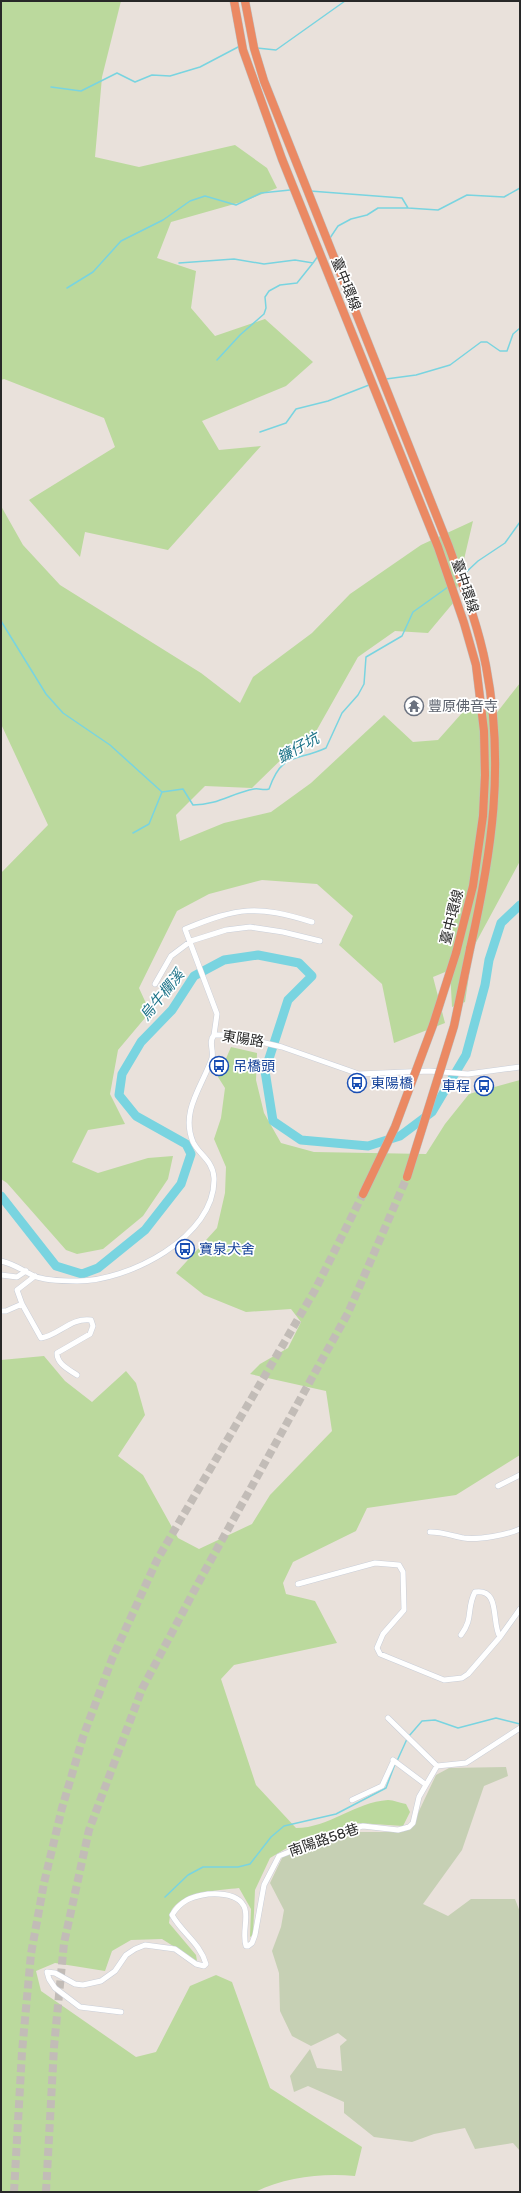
<svg xmlns="http://www.w3.org/2000/svg" width="521" height="2193" font-family="Rubik,'Noto Sans TC',sans-serif">
	<style>
		.green { fill: #bbd99d }
		.cemetery { fill: #c6d0b4 }
		.lines { fill: none; stroke-linecap: round; stroke-linejoin: round }
		.stream { stroke: #79d4e0; stroke-width: 1.5 }
		.river { stroke: #79d4e0; stroke-width: 9 }
		.highway-tunnel { stroke: #c2bcb7; stroke-width: 8; stroke-dasharray: 8 4; stroke-linecap: butt }
		.minor-casing { stroke: #c9ced8; stroke-width: 6 }
		.highway-casing { stroke: #bebebe; stroke-width: 9 }
		.minor { stroke: #fff; stroke-width: 5 }
		.highway { stroke: #eb8963; stroke-width: 8 }
		.highway-bridge-casing { stroke: #bebebe; stroke-width: 9; stroke-linecap: butt }
		.highway-bridge { stroke: #eb8963; stroke-width: 8 }
		.labels { text-anchor: middle; dominant-baseline: central; stroke-width: 3.5; stroke-linejoin: round; paint-order: stroke }
		.street-label { font-size: 14px; fill: #282828; stroke: #fff }
		.worship-label { font-size: 14px; fill: #5b616d; stroke: #fff; text-anchor: start }
		.transit-label { font-size: 14px; fill: #164399; stroke: #fff; text-anchor: start }
		.water-label { font-size: 15px; font-style: italic; fill: #1c7388; stroke: #fff }
	</style>
	<rect width="100%" height="100%" fill="#e9e1db"/>
	<path class="green" d="M 1,1 L 121,1 L 102,77 L 95,157 L 139,167 L 235,145 L 267,168 L 277,188 L 245,201 L 171,222 L 157,258 L 196,271 L 191,308 L 215,336 L 265,319 L 313,362 L 286,386 L 202,421 L 219,450 L 261,446 L 168,550 L 85,532 L 80,557 L 29,500 L 115,447 L 104,418 L 4,379 L 1,380 Z
		M 1,506 L 23,545 L 60,585 L 201,673 L 240,703 L 253,677 L 312,633 L 350,594 L 421,545 L 473,521 L 454,602 L 428,633 L 395,631 L 358,657 L 310,742 L 295,746 L 252,788 L 205,786 L 176,815 L 180,841 L 224,823 L 271,812 L 311,783 L 384,715 L 413,742 L 438,740 L 478,695 L 495,715 L 520,683 L 520,861 L 473,948 L 465,1002 L 452,1007 L 450,970 L 433,977 L 445,1023 L 394,1043 L 382,984 L 339,945 L 353,916 L 317,884 L 262,880 L 209,894 L 177,911 L 139,988 L 150,1012 L 118,1050 L 110,1094 L 125,1124 L 88,1130 L 72,1162 L 98,1173 L 148,1158 L 173,1156 L 168,1179 L 143,1216 L 103,1249 L 77,1254 L 66,1250 L 7,1183 L 1,1179 L 1,873 L 48,825 L 1,724 Z
		M 231,1047 L 257,1053 L 256,1080 L 264,1113 L 281,1143 L 314,1152 L 426,1154 L 445,1124 L 469,1094 L 520,1080 L 520,1455 L 456,1495 L 367,1508 L 356,1531 L 293,1562 L 283,1583 L 286,1594 L 315,1601 L 337,1643 L 234,1665 L 221,1679 L 256,1785 L 296,1828 C 329,1828 355,1802 388,1800 C 394,1800 400,1803 406,1804 L 410,1812 L 403,1826 L 358,1823 L 302,1839 L 270,1858 L 255,1890 L 253,1935 L 250,1937 L 251,1909 L 239,1888 C 220,1890 184,1892 173,1908 C 170,1911 170,1918 169,1923 L 196,1955 L 197,1961 L 162,1939 L 131,1940 L 112,1951 L 105,1971 L 55,1963 L 36,1971 L 41,1991 L 136,2057 L 156,2052 L 190,1986 L 216,1975 L 232,1982 L 270,2088 L 362,2147 L 355,2176 C 322,2173 286,2177 255,2192 L 1,2192 L 1,1360 L 44,1356 L 65,1381 L 92,1402 L 126,1371 L 136,1383 L 145,1415 L 118,1456 L 143,1475 L 178,1538 L 199,1549 L 252,1524 L 270,1495 L 332,1431 L 326,1391 L 250,1374 L 260,1364 L 288,1348 L 301,1322 L 291,1309 L 246,1312 L 204,1295 L 176,1273 L 217,1228 L 225,1193 L 226,1167 L 214,1139 L 221,1118 L 225,1088 L 218,1077 Z"/>
	<path class="cemetery" d="M 506,1767 L 508,1776 L 484,1786 L 462,1850 L 423,1904 L 448,1916 L 471,1899 L 515,1899 L 520,1912 L 520,2151 L 513,2143 L 475,2149 L 465,2128 L 434,2134 L 412,2142 L 374,2137 L 344,2113 L 344,2102 L 308,2086 L 294,2092 L 290,2076 L 310,2049 L 317,2068 L 342,2071 L 340,2046 L 347,2040 L 338,2033 L 311,2046 L 292,2036 L 280,2011 L 279,1973 L 272,1951 L 281,1927 L 284,1910 L 270,1883 L 283,1856 L 300,1847 L 331,1842 L 354,1832 L 402,1832 L 411,1828 L 436,1775 L 449,1768 Z"/>
	<g class="lines">
		<path class="stream" d="M 257,48 L 276,50 L 345,1
			M 51,87 L 81,91 L 117,73 L 135,82 L 152,75 L 170,76 L 200,67 L 240,46
			M 310,191 L 402,198 L 408,208 L 438,210 L 467,195 L 504,197 L 520,188
			M 330,238 L 338,226 L 351,219 L 367,215 L 378,208 L 408,208
			M 179,263 L 234,259 L 264,264 L 295,260 L 313,263 L 318,256
			M 67,288 L 93,272 L 121,241 L 163,220 L 190,201 L 205,196 L 236,205 L 261,193 L 290,190
			M 217,360 L 240,335 L 264,314 L 266,308 L 265,297 L 269,291 L 280,285 L 297,283 L 313,263
			M 386,379 L 416,375 L 450,365 L 481,342 L 487,342 L 500,351 L 507,351 L 513,334 L 520,328
			M 260,432 L 286,423 L 296,409 L 328,401 L 369,385
			M 462,576 L 478,561 L 505,543 L 520,522
			M 1,621 L 46,694 L 63,713 L 110,745 L 162,792
			M 162,792 L 183,789 L 193,805 C 218,805 232,793 254,789 C 260,788 263,791 269,789 C 282,752 295,762 326,748 L 342,713 L 358,695 L 364,684 L 366,657 L 402,636 L 413,612 L 448,587
			M 133,833 L 149,824 L 162,792
			M 409,1736 L 422,1721 L 435,1720 L 458,1728 L 496,1718 L 520,1724
			M 397,1761 L 407,1739
			M 165,1897 L 188,1875 L 203,1867 L 238,1867 L 250,1864 L 271,1837 L 284,1826 L 336,1814 L 386,1788 L 395,1764"/>
		<path class="river" d="M 1,1196 L 56,1266 L 82,1274 L 98,1268 L 145,1230 L 181,1184 L 191,1154 L 186,1144 L 136,1116 L 119,1095 L 122,1074 L 141,1042 L 172,1010 L 194,976 L 224,960 L 258,955 L 299,963 L 312,976 L 288,1000 L 265,1071 L 273,1121 L 301,1140 L 368,1146 L 400,1136 L 432,1112 L 466,1055 L 485,985 L 489,960 L 501,923 L 520,905"/>
		<path class="highway-tunnel" d="M 14,2192 L 22,2052 L 31,1954 L 44,1883 L 62,1808 L 83,1737 L 112,1659 L 157,1560 L 315,1290 L 363,1194
			M 46,2192 L 54,2047 L 64,1943 L 89,1830 L 142,1689 L 202,1576 L 348,1313 L 407,1177"/>
		<g class="minor-casing">
			<path id="minor" d="M 155,984 L 171,956 L 191,941 L 226,930 L 250,927 L 283,932 L 320,941
				M 214,1035 L 217,1014 L 185,929 C 239,907 256,905 312,922
				M 1,1261 C 14,1264 22,1270 34,1276 C 46,1281 64,1281 76,1281 C 127,1282 216,1237 214,1178 C 213,1160 199,1155 193,1142 C 180,1111 203,1085 212,1058 C 214,1050 208,1042 214,1035 L 231,1035 L 282,1047 L 359,1074 L 429,1071 L 468,1074 L 520,1067
				M 1,1275 L 17,1277 L 26,1271
				M 35,1276 L 17,1290 L 22,1304 L 41,1338 C 58,1336 71,1317 91,1320 L 93,1326 L 90,1334 L 57,1353 C 57,1364 68,1369 77,1375
				M 1,1311 L 6,1311 L 22,1304
				M 498,1486 L 520,1475
				M 430,1532 C 443,1532 452,1536 464,1538 C 479,1540 507,1535 520,1529
				M 298,1584 L 375,1563 L 399,1565 L 403,1572 L 404,1610 L 383,1634 L 377,1648 L 380,1654 L 444,1680 L 462,1678 L 468,1674 L 500,1637 L 520,1609
				M 461,1635 C 474,1618 466,1609 475,1592 C 501,1588 491,1623 500,1637
				M 388,1718 L 437,1766
				M 393,1760 L 425,1784
				M 352,1800 L 382,1786 L 393,1762
				M 121,2012 L 80,2007 L 55,1988 L 49,1979 L 47,1972 L 55,1973 L 75,1984 L 83,1985 L 101,1981 L 115,1971 L 126,1955 L 135,1949 L 145,1945 L 175,1949 L 196,1964 L 204,1966 L 206,1964 C 200,1943 182,1933 172,1915 C 176,1908 180,1904 187,1900 C 201,1892 239,1889 245,1909 C 248,1920 242,1934 246,1946 L 248,1946 L 252,1943 L 255,1935 L 264,1885 L 279,1856 L 344,1830 L 363,1826 L 398,1830 L 409,1827 L 413,1823 L 419,1797 L 437,1766 L 466,1763 L 520,1728"/>
		</g>
		<g class="highway-casing">
			<path id="highway" d="M 234,1 L 243,50 L 282,159 L 438,547 L 464,623 L 476,665 L 484,731 L 485,775 L 483,816 L 473,886 L 456,953
				M 245,1 L 254,48 L 264,81 L 449,547 C 463,586 478,625 486,666 C 505,765 492,852 470,949"/>
		</g>
		<use href="#minor" class="minor"/>
		<use href="#highway" class="highway"/>
		<g class="highway-bridge-casing">
			<path id="highway-bridge" d="M 407,1177 L 454,1026 L 470,949
				M 363,1194 L 395,1127 L 433,1025 L 456,953"/>
		</g>
		<use href="#highway-bridge" class="highway-bridge"/>
	</g>
	<defs>
		<g id="temple-ring" transform="scale(1)"><circle r="9.5" fill="#fff" stroke="#6b7280" stroke-width="1.5"/><path d="M0-6L5-2H3V0L6.5 2.5H4V6H1.5V3h-3V6H-4V2.5H-6.5L-3 0V-2H-5Z" fill="#6b7280"/></g>
		<g id="bus-ring" transform="scale(1)"><circle r="9.5" fill="#fff" stroke="#1a4fb4" stroke-width="1.5"/><path d="M-5-6H5V4H4V6H2V4H-2V6H-4V4H-5ZM-3.5-4V0h7V-4ZM-3.5 1.2v1.5H-2V1.2ZM2 1.2v1.5H3.5V1.2Z" fill="#1a4fb4"/></g>
	</defs>
	<g fill-rule="evenodd">
		<use href="#temple-ring" x="414" y="706"/>
		<use href="#bus-ring" x="219" y="1066"/>
		<use href="#bus-ring" x="357" y="1083"/>
		<use href="#bus-ring" x="484" y="1086"/>
		<use href="#bus-ring" x="185" y="1249"/>
	</g>
	<g class="labels">
		<g class="street-label">
			<text transform="translate(346 284) rotate(68)">臺中環線</text>
			<text transform="translate(465 586) rotate(71)">臺中環線</text>
			<text transform="translate(452 917) rotate(-76)">臺中環線</text>
			<text transform="translate(243 1039) rotate(9)">東陽路</text>
			<text transform="translate(324 1840) rotate(-19)">南陽路58巷</text>
		</g>
		<g class="worship-label">
			<text x="428" y="706">豐原佛音寺</text>
		</g>
		<g class="transit-label">
			<text x="233" y="1066">吊橋頭</text>
			<text x="371" y="1083">東陽橋</text>
			<text x="470" y="1086" text-anchor="end">車程</text>
			<text x="199" y="1249">寶泉犬舍</text>
		</g>
		<g class="water-label">
			<text transform="translate(298 748) rotate(-29)">鐮仔坑</text>
			<text transform="translate(162 995) rotate(-51)">烏牛欄溪</text>
		</g>
	</g>
	<rect width="521" height="2193" fill="none" stroke="#282828" stroke-width="4"/>
</svg>
